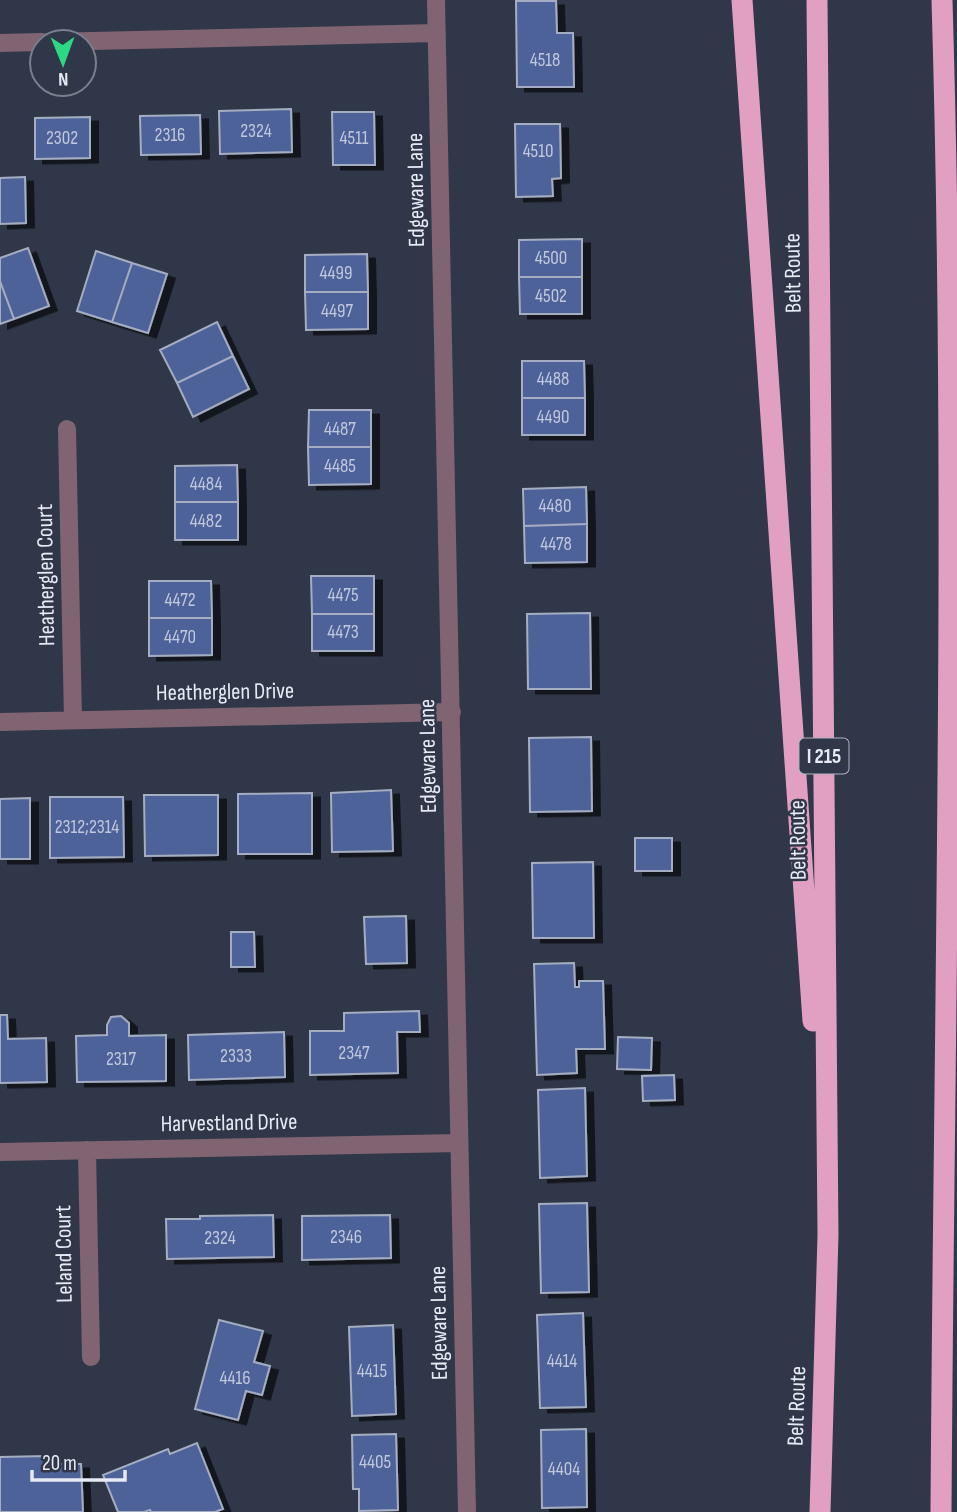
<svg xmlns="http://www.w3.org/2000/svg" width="957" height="1512" font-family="'Sofia Sans Condensed',sans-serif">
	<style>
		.building { fill: #4d6298; stroke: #a4adc1; stroke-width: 2; filter: url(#shadow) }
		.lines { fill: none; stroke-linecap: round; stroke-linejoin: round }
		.minor { stroke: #806472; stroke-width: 18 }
		.motorway { stroke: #e19fc2; stroke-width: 21 }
		.labels { text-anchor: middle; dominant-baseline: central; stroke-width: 5; stroke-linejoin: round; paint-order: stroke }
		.number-label { font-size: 19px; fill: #c0c8de }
		.shield { fill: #303748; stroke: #afb4c1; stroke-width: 2 }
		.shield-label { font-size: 21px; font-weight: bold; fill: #e6eaf5 }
		.street-label { font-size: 23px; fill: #e6eaf5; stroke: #303748 }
	</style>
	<defs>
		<filter id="shadow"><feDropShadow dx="8" dy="4.5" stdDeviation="0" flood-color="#0009"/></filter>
	</defs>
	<rect width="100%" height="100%" fill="#303748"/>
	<path class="building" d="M 516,1 L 556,1 L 557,33 L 573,33 L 574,87 L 517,87 Z
		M 291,109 L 292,152 L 220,154 L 219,111 Z
		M 332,112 L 374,112 L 375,165 L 333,165 Z
		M 200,115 L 201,154 L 141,155 L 140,116 Z
		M 90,117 L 90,158 L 35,159 L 35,118 Z
		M 515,124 L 560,124 L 561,178 L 552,179 L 553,196 L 516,197 Z
		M 25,177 L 26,223 L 0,224 L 0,178 Z
		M 582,239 L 582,277 L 519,277 L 519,240 Z
		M 28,248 L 49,306 L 14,319 L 0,281 L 0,258 Z
		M 96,251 L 132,263 L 112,322 L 77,311 Z
		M 367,254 L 368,292 L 305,292 L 305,255 Z
		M 132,263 L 167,274 L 148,333 L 112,322 Z
		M 519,277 L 582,277 L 582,314 L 520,314 Z
		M 0,281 L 14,319 L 0,324 Z
		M 305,292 L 368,292 L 368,329 L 306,330 Z
		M 217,322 L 233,356 L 177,383 L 160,350 Z
		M 233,356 L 249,389 L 193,417 L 177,383 Z
		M 522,361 L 584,361 L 585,398 L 522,398 Z
		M 522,398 L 585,398 L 585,435 L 522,435 Z
		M 309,410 L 371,410 L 371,447 L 308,447 Z
		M 308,447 L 371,447 L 371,484 L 309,485 Z
		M 237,465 L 238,502 L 175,502 L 175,466 Z
		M 586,487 L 587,524 L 524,526 L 523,489 Z
		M 175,502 L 238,502 L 238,540 L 175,540 Z
		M 587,524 L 587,562 L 525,563 L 524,526 Z
		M 311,576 L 374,576 L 374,614 L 312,614 Z
		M 149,581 L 211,581 L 212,618 L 149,618 Z
		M 590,613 L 591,689 L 528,689 L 527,614 Z
		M 312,614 L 374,614 L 374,651 L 312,651 Z
		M 149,618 L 212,618 L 212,655 L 149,656 Z
		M 591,737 L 592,811 L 530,812 L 529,738 Z
		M 391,790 L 393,851 L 332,852 L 331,793 Z
		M 312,793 L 312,854 L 238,854 L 238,794 Z
		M 144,795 L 218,795 L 218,855 L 145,856 Z
		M 50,797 L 123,797 L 124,857 L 50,858 Z
		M 30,798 L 30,859 L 0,859 L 0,799 Z
		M 635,838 L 672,838 L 672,871 L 635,871 Z
		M 593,862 L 594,938 L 533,938 L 532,863 Z
		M 406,916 L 407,963 L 366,964 L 364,917 Z
		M 231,932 L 254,932 L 255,967 L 231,967 Z
		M 574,963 L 575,987 L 579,987 L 579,981 L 603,981 L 605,1049 L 576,1049 L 577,1073 L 537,1075 L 534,964 Z
		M 419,1011 L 420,1032 L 397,1032 L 398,1073 L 310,1075 L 310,1031 L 344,1031 L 344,1013 Z
		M 0,1015 L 7,1015 L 8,1039 L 46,1038 L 47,1082 L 0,1083 Z
		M 121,1016 L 129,1023 L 129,1036 L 166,1035 L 166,1081 L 77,1082 L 76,1036 L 107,1035 L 107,1025 L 111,1017 Z
		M 284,1032 L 285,1077 L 189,1080 L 188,1035 Z
		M 618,1037 L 652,1038 L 651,1070 L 617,1069 Z
		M 674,1075 L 675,1100 L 643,1101 L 642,1076 Z
		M 585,1088 L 587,1176 L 540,1178 L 538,1090 Z
		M 587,1203 L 589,1292 L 541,1293 L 539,1204 Z
		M 273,1215 L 274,1257 L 167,1259 L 166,1219 L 200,1219 L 200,1216 Z
		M 390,1215 L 391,1258 L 302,1260 L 302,1216 Z
		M 583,1313 L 586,1407 L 540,1408 L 537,1315 Z
		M 219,1320 L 263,1331 L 254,1362 L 270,1366 L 262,1395 L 246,1391 L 238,1420 L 195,1409 Z
		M 393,1325 L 396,1414 L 352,1416 L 349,1327 Z
		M 586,1429 L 587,1507 L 542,1508 L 541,1430 Z
		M 396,1434 L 398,1510 L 359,1511 L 359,1489 L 353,1489 L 352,1435 Z
		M 197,1443 L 223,1509 L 215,1512 L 151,1512 L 150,1510 L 144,1512 L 118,1512 L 103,1475 L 168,1449 L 170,1454 Z
		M 47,1456 L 47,1464 L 81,1464 L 83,1512 L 0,1512 L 0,1457 Z"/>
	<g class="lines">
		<path class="minor" d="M 436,0 L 467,1512
			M 48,42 L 437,33
			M 0,43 L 42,42
			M 67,429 L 73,720
			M 0,722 L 452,712
			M 87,1150 L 91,1357
			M 0,1152 L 459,1143"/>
		<path class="motorway" d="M 742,0 L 813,1021
			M 817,0 L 828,1235 L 820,1512
			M 941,1512 C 944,1008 957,504 942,0"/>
	</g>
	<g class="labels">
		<g class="number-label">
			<text x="545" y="60">4518</text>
			<text x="256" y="131">2324</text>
			<text x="170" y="135">2316</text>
			<text x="62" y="138">2302</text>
			<text x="354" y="138">4511</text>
			<text x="538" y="151">4510</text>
			<text x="551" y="258">4500</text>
			<text x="336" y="273">4499</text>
			<text x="551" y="296">4502</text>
			<text x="337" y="311">4497</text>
			<text x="553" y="379">4488</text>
			<text x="553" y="417">4490</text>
			<text x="340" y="429">4487</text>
			<text x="340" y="466">4485</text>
			<text x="206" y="484">4484</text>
			<text x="555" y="506">4480</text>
			<text x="206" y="521">4482</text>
			<text x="556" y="544">4478</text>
			<text x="343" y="595">4475</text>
			<text x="180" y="600">4472</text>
			<text x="343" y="632">4473</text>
			<text x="180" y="637">4470</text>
			<text x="87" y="827">2312;2314</text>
			<text x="354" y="1053">2347</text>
			<text x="236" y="1056">2333</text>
			<text x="121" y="1059">2317</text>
			<text x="346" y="1237">2346</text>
			<text x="220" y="1238">2324</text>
			<text x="562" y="1361">4414</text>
			<text x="372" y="1371">4415</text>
			<text x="235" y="1378">4416</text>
			<text x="375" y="1462">4405</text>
			<text x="564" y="1469">4404</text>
		</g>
		<rect class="shield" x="799.5" y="738.5" width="49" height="35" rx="5"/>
		<g class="shield-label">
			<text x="824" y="756">I 215</text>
		</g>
		<g class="street-label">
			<text transform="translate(416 190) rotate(-91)">Edgeware Lane</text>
			<text transform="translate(793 273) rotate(-91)">Belt Route</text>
			<text transform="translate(46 575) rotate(-91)">Heatherglen Court</text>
			<text transform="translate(225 692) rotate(-1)">Heatherglen Drive</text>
			<text transform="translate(428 756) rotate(-91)">Edgeware Lane</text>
			<text transform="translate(798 840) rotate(-91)">Belt Route</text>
			<text transform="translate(229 1123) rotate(-1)">Harvestland Drive</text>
			<text transform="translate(64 1254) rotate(-91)">Leland Court</text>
			<text transform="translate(439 1323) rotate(-91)">Edgeware Lane</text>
			<text transform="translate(797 1406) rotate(-88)">Belt Route</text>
		</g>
	</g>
	<g transform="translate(63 63) rotate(179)"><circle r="33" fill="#303748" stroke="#797f8d" stroke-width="2"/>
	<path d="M0-5L12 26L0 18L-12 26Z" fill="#2dd884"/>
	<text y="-10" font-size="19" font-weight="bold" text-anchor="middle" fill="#e6eaf5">N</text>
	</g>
	<path d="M32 1470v10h93v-10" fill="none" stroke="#e6eaf5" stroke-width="3.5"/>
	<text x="42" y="1470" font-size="21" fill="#e6eaf5" stroke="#303748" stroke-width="5" paint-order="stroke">20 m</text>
</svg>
